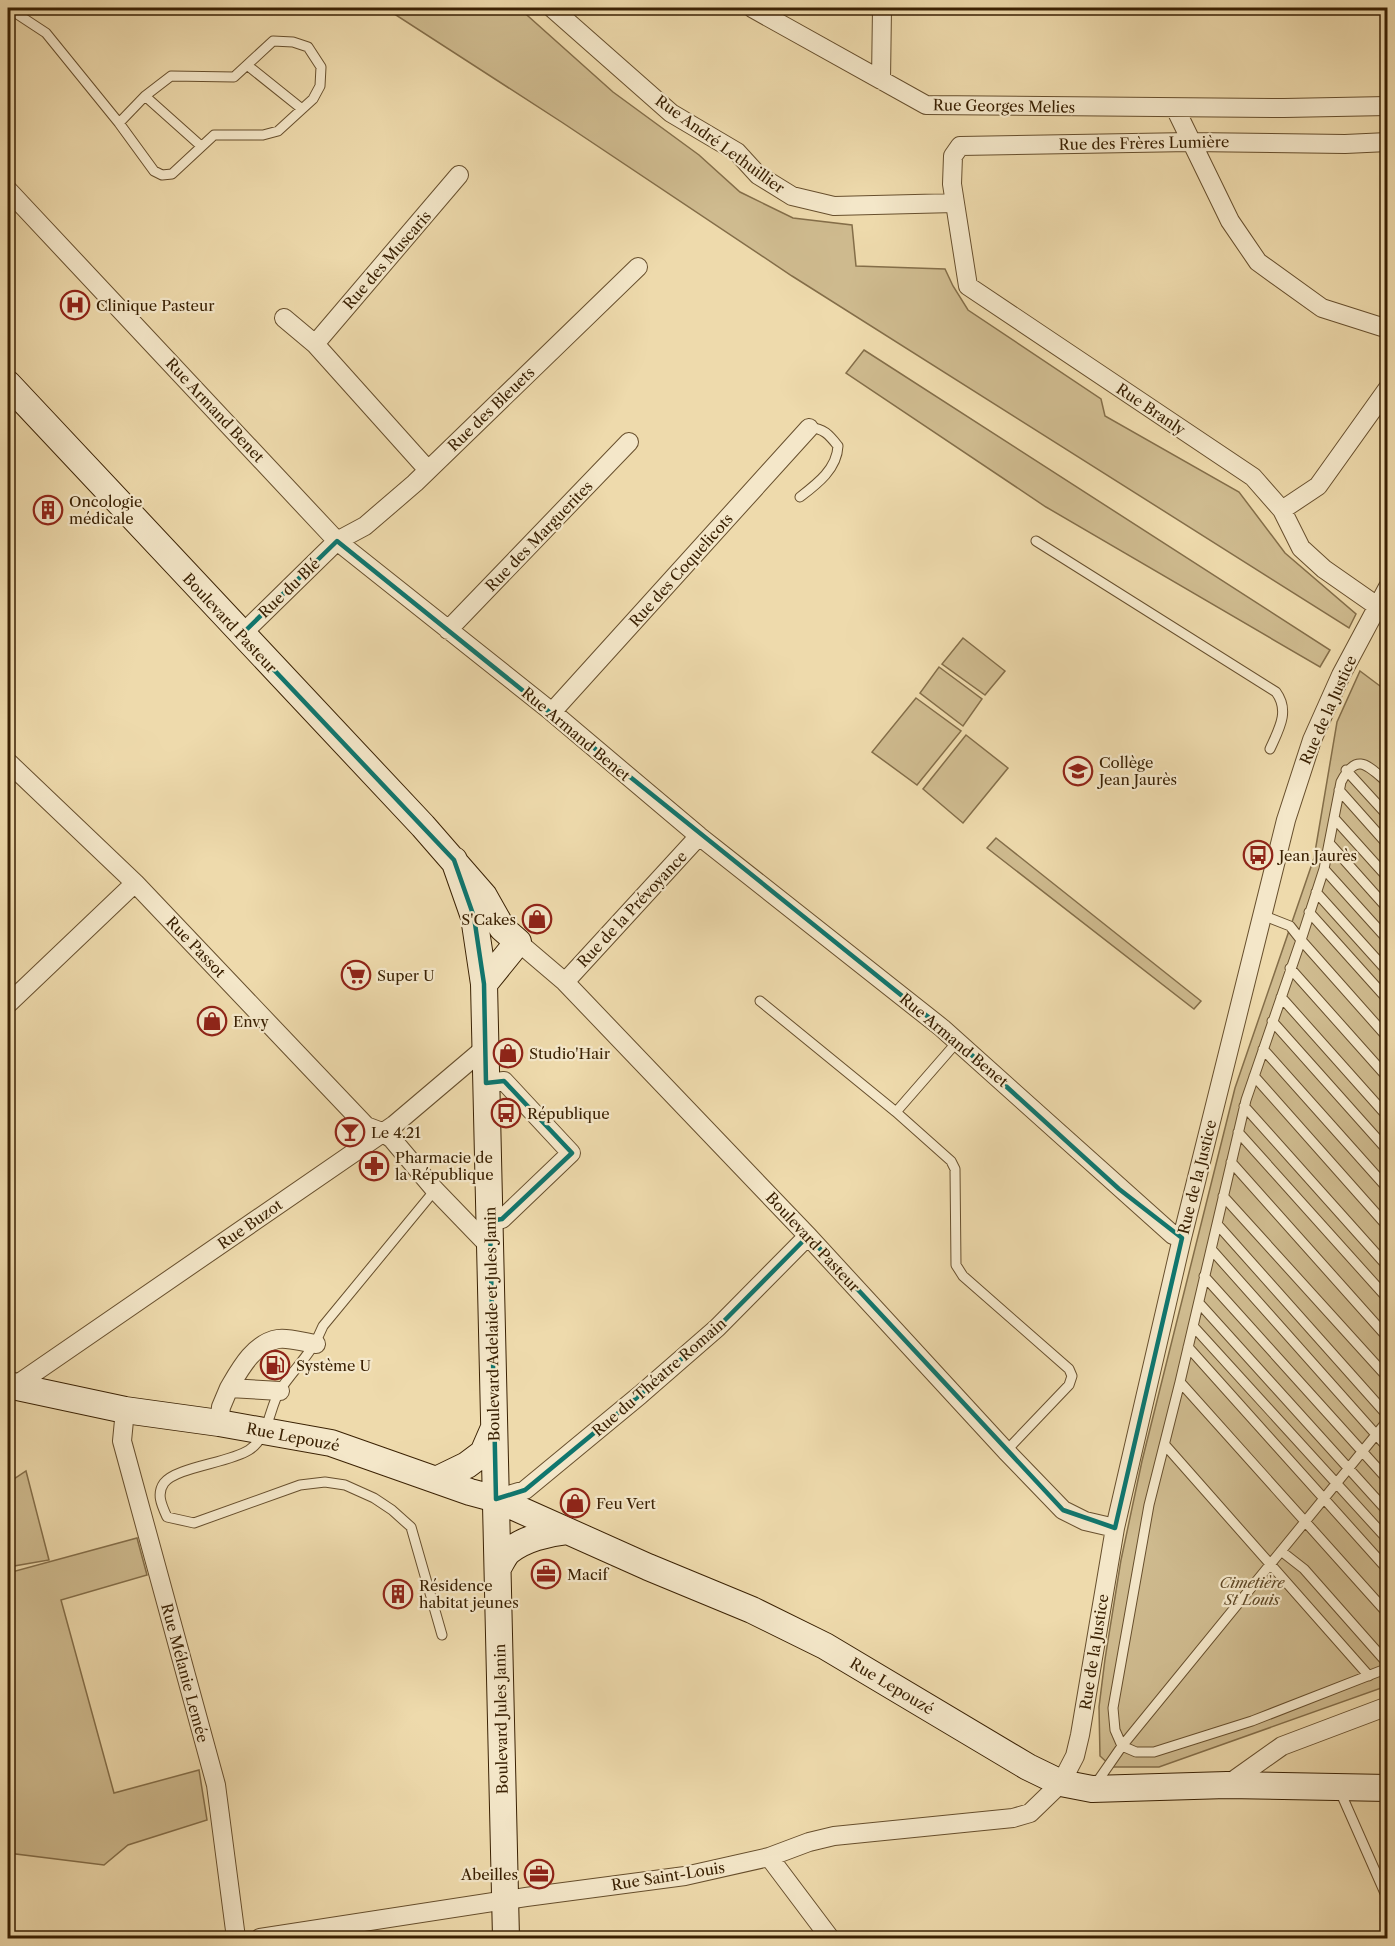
<svg xmlns="http://www.w3.org/2000/svg" width="1395" height="1946" font-family="'Libre Caslon Text',serif">
	<style>
		.green { fill: #cfbb8f; stroke: #846e49; stroke-width: 1.5 }
		.lines { fill: none; stroke-linecap: round; stroke-linejoin: round }
		.lane-casing { stroke: #674f2d; stroke-width: 11 }
		.street-casing { stroke: #674f2d; stroke-width: 20 }
		.secondary-casing { stroke: #3a2103; stroke-width: 28 }
		.lane { stroke: #f4e7c9; stroke-width: 9 }
		.street { stroke: #f4e7c9; stroke-width: 18 }
		.secondary { stroke: #f4e7c9; stroke-width: 26 }
		.marked { fill: none; stroke: #0f766e; stroke-width: 4.5; stroke-linejoin: round }
		.labels { text-anchor: middle; dominant-baseline: central; stroke-width: 4.5; stroke-linejoin: round; paint-order: stroke }
		.street-label { font-size: 15px; fill: #3a2103; stroke: #f4e7c9 }
		.poi-label { font-size: 15px; fill: #3a2103; stroke: #f4e7c9; text-anchor: start }
		.park-label { font-size: 15px; font-style: italic; fill: #5f4826; stroke: #f4e7c9 }
	</style>
	<rect width="100%" height="100%" fill="#eedaac"/>
	<filter id="stains"><feTurbulence type="fractalNoise" baseFrequency=".00333" numOctaves="4"/><feColorMatrix values="0 0 0 0 .2 0 0 0 0 .09 0 0 0 0 .02 0 0 0 .5 -.17"/></filter>
	<radialGradient id="worn" r=".72"><stop offset=".6" stop-color="#630" stop-opacity="0"/><stop offset="1" stop-color="#630" stop-opacity=".3"/></radialGradient>
	<path class="green" d="M 385,8 L 519,8 L 613,92 L 699,155 L 740,192 L 793,218 L 852,225 L 856,266 L 945,269 L 953,286 L 968,310 L 1101,399 L 1105,416 L 1239,492 L 1285,553 L 1356,614 L 1349,628 L 792,276 L 563,123 Z
		M 864,350 L 1330,650 L 1320,667 L 1046,507 L 846,373 Z
		M 963,638 L 1005,671 L 985,695 L 942,664 Z
		M 939,667 L 982,699 L 963,726 L 920,693 Z
		M 1360,671 L 1388,692 L 1387,1686 L 1159,1767 L 1112,1767 L 1100,1756 L 1099,1707 L 1105,1659 L 1121,1560 L 1142,1461 L 1235,1088 L 1314,858 L 1337,722 Z
		M 916,698 L 961,731 L 917,785 L 872,752 Z
		M 966,735 L 1008,768 L 963,823 L 923,789 Z
		M 996,838 L 1201,1001 L 1194,1009 L 987,848 Z
		M 26,1471 L 49,1560 L 8,1567 L 8,1483 Z
		M 137,1538 L 147,1575 L 61,1600 L 114,1793 L 199,1770 L 207,1820 L 128,1845 L 104,1865 L 8,1853 L 8,1573 Z"/>
	<g class="lines">
		<g class="lane-casing">
			<path id="lane" d="M 8,8 L 46,33 L 119,123 L 154,171 L 162,175 L 172,174 L 214,135 L 263,135 L 278,131 L 313,99 L 320,86 L 321,67 L 308,47 L 293,42 L 273,41 L 234,77 L 171,76 L 145,96 L 119,123
				M 247,65 L 302,109
				M 145,96 L 201,146
				M 800,497 C 817,484 837,469 838,446 C 830,436 823,427 809,428
				M 1036,541 L 1276,692 C 1290,711 1279,729 1270,749
				M 1346,770 L 1388,816
				M 1388,783 C 1368,766 1357,751 1341,782 L 1324,869 L 1301,940 L 1388,1038
				M 1339,790 L 1388,845
				M 1334,818 L 1388,878
				M 1330,844 L 1388,909
				M 1324,869 L 1388,940
				M 1316,892 L 1388,972
				M 1309,912 L 1388,1000
				M 1262,915 L 1290,926 L 1301,940 L 1246,1100 L 1180,1382 L 1149,1505 L 1113,1708 L 1115,1730 L 1122,1746 L 1136,1752 L 1154,1752 L 1252,1721 L 1388,1668
				M 1290,968 L 1388,1078
				M 1281,997 L 1388,1117
				M 760,1001 L 896,1112
				M 1272,1021 L 1388,1151
				M 957,1042 L 896,1112 L 951,1161 L 955,1169 L 956,1265 L 963,1276 L 1069,1369 L 1072,1376 L 1069,1385 L 1006,1451
				M 1263,1049 L 1388,1189
				M 1254,1076 L 1388,1227
				M 1244,1106 L 1388,1267
				M 1238,1132 L 1388,1299
				M 1231,1162 L 1388,1338
				M 435,1190 L 323,1326 C 312,1354 296,1366 280,1390 C 269,1408 269,1437 249,1450 C 229,1463 176,1467 164,1483 C 156,1494 162,1506 167,1517 L 194,1523 L 300,1485 L 325,1482 L 345,1485 L 374,1498 L 392,1510 L 411,1527 L 442,1635
				M 1223,1196 L 1388,1378
				M 1217,1224 L 1388,1416
				M 1211,1249 L 1388,1448
				M 1204,1276 L 1388,1480
				M 1199,1303 L 1388,1512
				M 1193,1326 L 1388,1540
				M 1188,1347 L 1388,1570
				M 1180,1382 L 1388,1614
				M 1165,1445 L 1369,1676
				M 1281,1551 L 1304,1569 L 1388,1664
				M 1095,1785 L 1122,1746 L 1388,1420
				M 1339,1789 L 1388,1900"/>
		</g>
		<g class="street-casing">
			<path id="street" d="M 552,8 L 671,113 L 737,152 L 758,175 L 792,196 L 834,206 L 955,203
				M 752,8 L 926,105 L 1284,108 L 1388,106
				M 881,80 L 882,8
				M 1175,108 L 1230,221 L 1258,262 L 1322,308 L 1388,329
				M 8,190 L 337,541 L 552,712 L 699,836 L 942,1028 L 1173,1235 L 1182,1238
				M 284,318 L 315,344 L 428,470
				M 315,344 L 459,175
				M 1282,510 L 1318,486 L 1388,388
				M 1377,606 L 1324,569 L 1301,548 L 1282,510 L 1253,477 L 968,286 L 952,184 L 953,156 L 960,146 L 1190,142 L 1345,144 L 1388,142
				M 448,630 L 629,442
				M 241,635 L 337,541 L 365,526 L 415,483 L 638,267
				M 552,712 L 809,428
				M 8,762 L 135,883 L 366,1126 L 382,1132 L 392,1139 L 435,1190 L 491,1248
				M 518,942 L 565,982 L 808,1236 L 1006,1451 L 1063,1510 L 1085,1521 L 1115,1528
				M 565,982 L 699,836
				M 8,1004 L 135,883
				M 486,1083 L 504,1081 L 571,1153 L 502,1219 L 490,1221
				M 229,1388 C 240,1369 254,1343 278,1339 C 289,1337 305,1343 316,1344
				M 9,1390 L 394,1125 L 486,1047
				M 125,1410 L 122,1441 L 216,1785 L 236,1938
				M 219,1423 L 221,1407 L 229,1388 L 280,1391
				M 496,1499 L 525,1490 L 640,1395 L 717,1328 L 808,1236
				M 1227,1785 L 1282,1746 L 1388,1706
				M 769,1857 L 830,1938
				M 260,1938 L 526,1897 L 685,1876 L 769,1857 L 809,1842 L 834,1836 L 1013,1818 L 1030,1813 L 1061,1783 L 1075,1756 L 1080,1735 L 1115,1528 L 1182,1238 L 1286,820 L 1312,740 L 1341,675 L 1388,587"/>
		</g>
		<g class="secondary-casing">
			<path id="secondary" d="M 8,384 L 423,826 L 484,896 L 502,928 L 518,942 L 484,984
				M 454,860 L 474,917 L 484,984 L 506,1938
				M 8,1385 L 125,1410 L 219,1423 L 331,1443 L 470,1492 L 496,1499 L 648,1567 L 752,1610 L 825,1646 L 1028,1767 L 1061,1783 L 1092,1789 L 1227,1785 L 1388,1788
				M 436,1480 L 467,1465 L 483,1453 L 493,1430
				M 498,1568 C 501,1563 504,1556 508,1552 C 523,1539 548,1533 567,1531"/>
		</g>
		<use href="#lane" class="lane"/>
		<use href="#street" class="street"/>
		<use href="#secondary" class="secondary"/>
	</g>
	<path class="marked" d="M 337,541 L 942,1028 L 1119,1189 L 1182,1238 L 1115,1528 L 1063,1510 L 808,1236 L 717,1328 L 640,1395 L 525,1490 L 496,1499 L 490,1221 L 502,1219 L 572,1153 L 504,1081 L 486,1083 L 484,984 L 474,917 L 454,860 L 241,635 Z"/>
	<defs>
		<g id="hospital-ring" transform="scale(1.5)"><circle r="9.5" fill="#f4e7c9" stroke="#8f2418" stroke-width="1.5"/><path d="M-5-5h3v3.5h4V-5h3V5h-3V1.5h-4V5h-3Z" fill="#8f2418"/></g>
		<g id="building-ring" transform="scale(1.5)"><circle r="9.5" fill="#f4e7c9" stroke="#8f2418" stroke-width="1.5"/><path d="M-4-6H4V6H1V3H-1V6H-4ZM-2.5-4.3h1.7v1.8h-1.7ZM.8-4.3h1.7v1.8H.8ZM-2.5-1h1.7V.8h-1.7ZM.8-1h1.7V.8H.8Z" fill="#8f2418"/></g>
		<g id="school-ring" transform="scale(1.5)"><circle r="9.5" fill="#f4e7c9" stroke="#8f2418" stroke-width="1.5"/><path d="M0-5L7-2L0 1L-7-2ZM-4 1L0 2.5L4 1V4Q0 6-4 4Z" fill="#8f2418"/></g>
		<g id="bus-ring" transform="scale(1.5)"><circle r="9.5" fill="#f4e7c9" stroke="#8f2418" stroke-width="1.5"/><path d="M-5-6H5V4H4V6H2V4H-2V6H-4V4H-5ZM-3.5-4V0h7V-4ZM-3.5 1.2v1.5H-2V1.2ZM2 1.2v1.5H3.5V1.2Z" fill="#8f2418"/></g>
		<g id="shop-ring" transform="scale(1.5)"><circle r="9.5" fill="#f4e7c9" stroke="#8f2418" stroke-width="1.5"/><path d="M-5-2.5h2.3a2.7 3.5 0 0 1 5.4 0H5L5.5 6h-11ZM-1.5-2.5h3a1.5 2.3 0 0 0-3 0Z" fill="#8f2418"/></g>
		<g id="supermarket-ring" transform="scale(1.5)"><circle r="9.5" fill="#f4e7c9" stroke="#8f2418" stroke-width="1.5"/><path d="M-6-5.5h2.5l.6 2H6L4.5 2H-2.5L-4.4-4H-6ZM-1.5 3.2a1.3 1.3 0 1 0 .1 0ZM3 3.2a1.3 1.3 0 1 0 .1 0Z" fill="#8f2418"/></g>
		<g id="bar-ring" transform="scale(1.5)"><circle r="9.5" fill="#f4e7c9" stroke="#8f2418" stroke-width="1.5"/><path d="M-6-5H6L.8 .8V4.5H3.5V6h-7V4.5H-.8V.8Z" fill="#8f2418"/></g>
		<g id="pharmacy-ring" transform="scale(1.5)"><circle r="9.5" fill="#f4e7c9" stroke="#8f2418" stroke-width="1.5"/><path d="M-2-6h4v4h4v4h-4v4h-4v-4h-4v-4h4Z" fill="#8f2418"/></g>
		<g id="fuel-ring" transform="scale(1.5)"><circle r="9.5" fill="#f4e7c9" stroke="#8f2418" stroke-width="1.5"/><path d="M-5.5-6h7V0h2V4h1.3V-2.5L3-4.5l.8-.8L6-3V5H2.5V1h-1V6h-7ZM-4.2-4.7v3.2H.2V-4.7Z" fill="#8f2418"/></g>
		<g id="office-ring" transform="scale(1.5)"><circle r="9.5" fill="#f4e7c9" stroke="#8f2418" stroke-width="1.5"/><path d="M-6-3h4V-5.5h4V-3h4V5H-6ZM-1-4.5V-3h2v-1.5ZM-6 0V1H6V0Z" fill="#8f2418"/></g>
	</defs>
	<g fill-rule="evenodd">
		<use href="#hospital-ring" x="75" y="305"/>
		<use href="#building-ring" x="48" y="510"/>
		<use href="#school-ring" x="1078" y="771"/>
		<use href="#bus-ring" x="1258" y="855"/>
		<use href="#shop-ring" x="537" y="919"/>
		<use href="#supermarket-ring" x="356" y="975"/>
		<use href="#shop-ring" x="212" y="1021"/>
		<use href="#shop-ring" x="508" y="1053"/>
		<use href="#bus-ring" x="506" y="1113"/>
		<use href="#bar-ring" x="350" y="1132"/>
		<use href="#pharmacy-ring" x="374" y="1166"/>
		<use href="#fuel-ring" x="275" y="1365"/>
		<use href="#shop-ring" x="575" y="1503"/>
		<use href="#office-ring" x="546" y="1574"/>
		<use href="#building-ring" x="398" y="1594"/>
		<use href="#office-ring" x="539" y="1874"/>
	</g>
	<g class="labels">
		<g class="street-label">
			<text transform="translate(1004 106) rotate(1)">Rue Georges Melies</text>
			<text transform="translate(1144 143) rotate(-1)">Rue des Frères Lumière</text>
			<text transform="translate(720 144) rotate(36)">Rue André Lethuillier</text>
			<text transform="translate(387 260) rotate(-49)">Rue des Muscaris</text>
			<text transform="translate(491 409) rotate(-44)">Rue des Bleuets</text>
			<text transform="translate(1151 409) rotate(34)">Rue Branly</text>
			<text transform="translate(215 410) rotate(47)">Rue Armand Benet</text>
			<text transform="translate(539 536) rotate(-46)">Rue des Marguerites</text>
			<text transform="translate(681 570) rotate(-48)">Rue des Coquelicots</text>
			<text transform="translate(289 588) rotate(-44)">Rue du Blé</text>
			<text transform="translate(230 623) rotate(47)">Boulevard Pasteur</text>
			<text transform="translate(1328 710) rotate(-66)">Rue de la Justice</text>
			<text transform="translate(576 734) rotate(40)">Rue Armand Benet</text>
			<text transform="translate(632 909) rotate(-47)">Rue de la Prévoyance</text>
			<text transform="translate(196 947) rotate(46)">Rue Passot</text>
			<text transform="translate(954 1040) rotate(40)">Rue Armand Benet</text>
			<text transform="translate(1197 1177) rotate(-76)">Rue de la Justice</text>
			<text transform="translate(250 1224) rotate(-35)">Rue Buzot</text>
			<text transform="translate(813 1242) rotate(47)">Boulevard Pasteur</text>
			<text transform="translate(492 1324) rotate(-91)">Boulevard Adelaide et Jules Janin</text>
			<text transform="translate(659 1377) rotate(-41)">Rue du Théatre Romain</text>
			<text transform="translate(293 1437) rotate(11)">Rue Lepouzé</text>
			<text transform="translate(1094 1652) rotate(-81)">Rue de la Justice</text>
			<text transform="translate(185 1673) rotate(75)">Rue Mélanie Lemée</text>
			<text transform="translate(892 1686) rotate(31)">Rue Lepouzé</text>
			<text transform="translate(501 1719) rotate(-91)">Boulevard Jules Janin</text>
			<text transform="translate(668 1876) rotate(-9)">Rue Saint-Louis</text>
		</g>
		<g class="poi-label">
			<text x="96" y="305">Clinique Pasteur</text>
			<text x="69" y="501">Oncologie<tspan x="69" dy="17">médicale</tspan></text>
			<text x="1099" y="762">Collège<tspan x="1099" dy="17">Jean Jaurès</tspan></text>
			<text x="1279" y="855">Jean Jaurès</text>
			<text x="516" y="919" text-anchor="end">S'Cakes</text>
			<text x="377" y="975">Super U</text>
			<text x="233" y="1021">Envy</text>
			<text x="529" y="1053">Studio'Hair</text>
			<text x="527" y="1113">République</text>
			<text x="371" y="1132">Le 4.21</text>
			<text x="395" y="1157">Pharmacie de<tspan x="395" dy="17">la République</tspan></text>
			<text x="296" y="1365">Système U</text>
			<text x="596" y="1503">Feu Vert</text>
			<text x="567" y="1574">Macif</text>
			<text x="419" y="1585">Résidence<tspan x="419" dy="17">habitat jeunes</tspan></text>
			<text x="518" y="1874" text-anchor="end">Abeilles</text>
		</g>
		<g class="park-label">
			<text x="1252" y="1582">Cimetière<tspan x="1252" dy="17">St Louis</tspan></text>
		</g>
	</g>
	<rect width="1395" height="1946" fill="none" stroke="#eedaac" stroke-width="30"/>
	<rect x="9" y="9" width="1377" height="1928" fill="none" stroke="#3a2103" stroke-width="3"/>
	<rect x="15" y="15" width="1365" height="1916" fill="none" stroke="#3a2103" stroke-width="1.5"/>
	<rect width="100%" height="100%" filter="url(#stains)"/>
	<rect width="100%" height="100%" fill="url(#worn)"/>
</svg>
